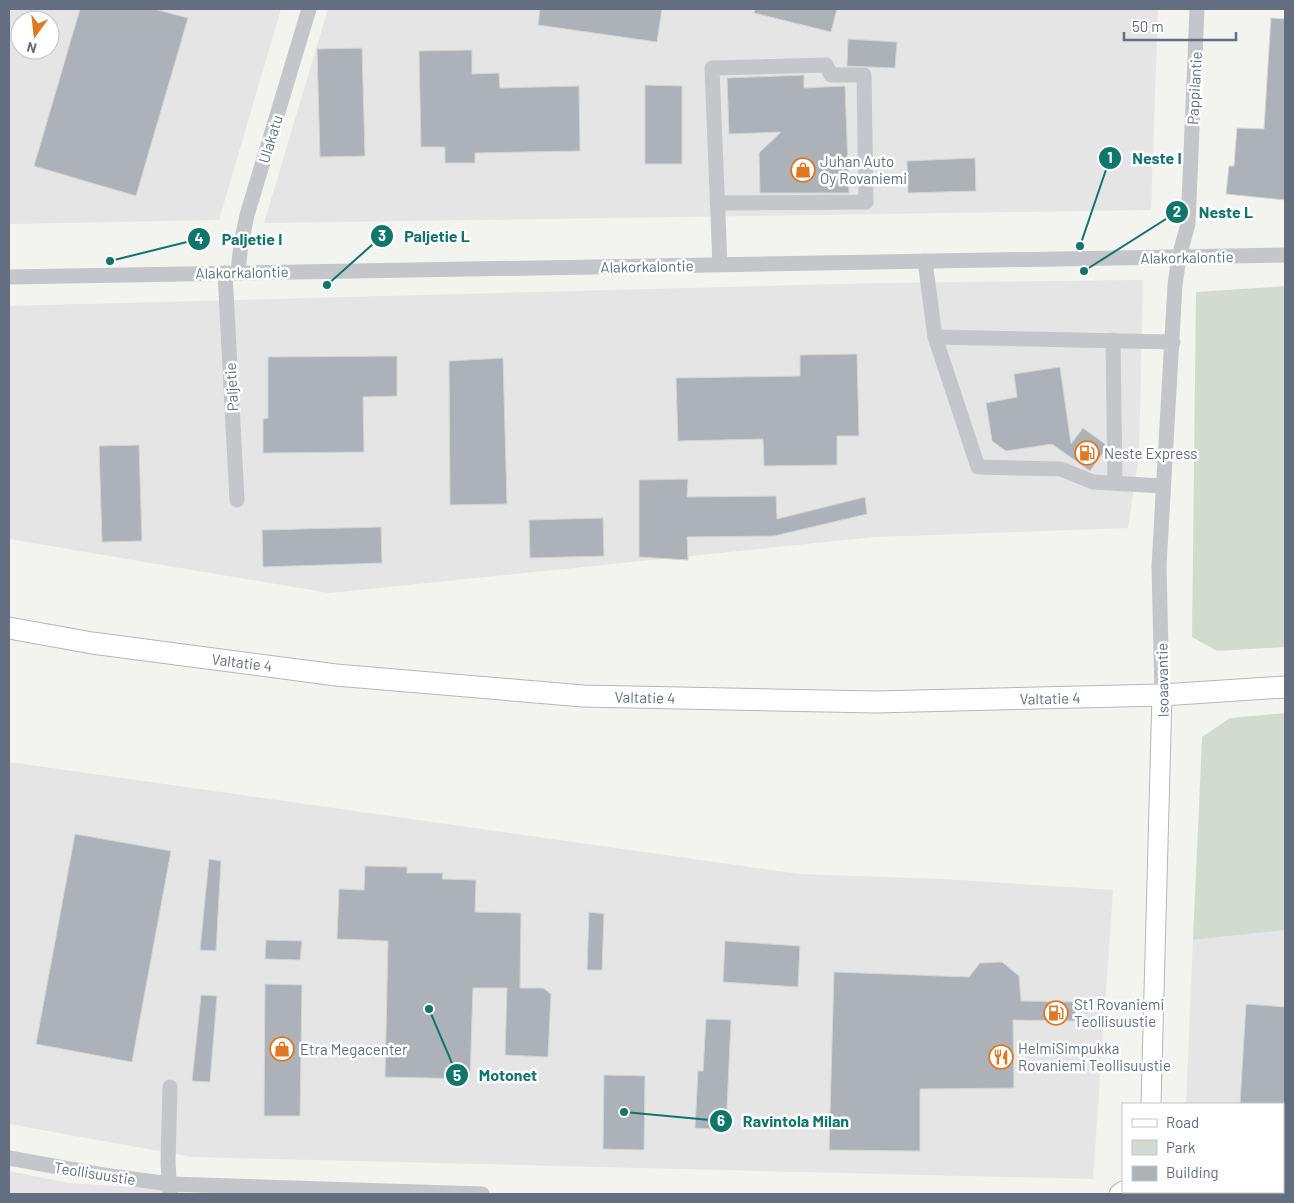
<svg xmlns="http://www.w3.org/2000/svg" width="1294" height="1203" font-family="Barlow,sans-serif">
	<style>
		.built { fill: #e4e5e4; fill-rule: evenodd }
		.green { fill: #d3dbd1 }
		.building { fill: #adb2b9; stroke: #d5d5d3 }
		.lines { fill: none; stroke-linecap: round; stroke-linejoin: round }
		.major-casing { stroke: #b4b7bc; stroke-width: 21 }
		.highway-casing { stroke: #b4b6ba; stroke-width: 23 }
		.minor { stroke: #c4c6ca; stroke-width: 15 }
		.major { stroke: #fff; stroke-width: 19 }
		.highway { stroke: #fff; stroke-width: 21 }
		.labels { text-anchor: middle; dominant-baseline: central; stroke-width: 5; stroke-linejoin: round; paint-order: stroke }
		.street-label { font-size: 15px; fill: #636e81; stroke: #fff }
		.poi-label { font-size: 15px; fill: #636e81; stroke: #fff; text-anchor: start }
		.leader { fill: none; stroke: #0f766e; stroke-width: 2 }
		.callout-dot { fill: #0f766e; stroke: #fff; stroke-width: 2 }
		.mark-label { font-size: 15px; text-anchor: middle; font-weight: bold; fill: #fff }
		.callout-label { font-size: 16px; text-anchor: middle; font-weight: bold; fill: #0f766e; stroke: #fff; stroke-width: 5; stroke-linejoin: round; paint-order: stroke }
	</style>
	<rect width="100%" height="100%" fill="#f3f4f0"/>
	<path class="built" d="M 9,9 L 281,9 L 219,220 L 9,224 ZM 20,20 L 50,20 L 50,50 L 20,50 Z
		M 328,9 L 1158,9 L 1151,210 L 264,223 Z
		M 1143,280 L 1139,455 L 1128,528 L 875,537 L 329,593 L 9,539 L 9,306 L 877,283 Z
		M 9,762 L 799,874 L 943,879 L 1113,890 L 1093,1179 L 192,1157 L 9,1124 Z
		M 1285,930 L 1285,1153 L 1283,1153 L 1283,1104 L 1186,1104 L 1193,940 Z
		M 9,1171 L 69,1183 L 239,1194 L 9,1194 Z"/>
	<path class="green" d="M 1285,286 L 1285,647 L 1217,651 L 1192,637 L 1196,292 Z
		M 1285,713 L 1285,930 L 1193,940 L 1202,737 L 1230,718 Z"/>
	<path class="building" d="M 80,9 L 154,9 L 188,18 L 136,196 L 34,166 Z
		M 540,9 L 662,9 L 657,42 L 538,25 Z
		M 755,9 L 837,9 L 831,32 L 754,13 Z
		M 1271,18 L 1285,19 L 1285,200 L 1226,194 L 1229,166 L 1234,166 L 1237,128 L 1264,129 Z
		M 848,39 L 897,42 L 895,68 L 847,66 Z
		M 362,48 L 365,156 L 320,157 L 317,49 Z
		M 472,50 L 472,74 L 499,73 L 500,88 L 579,86 L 580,151 L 475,153 L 475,163 L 445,163 L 445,147 L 421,147 L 419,51 Z
		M 804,75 L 804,88 L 845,86 L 849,193 L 760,193 L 759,153 L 781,132 L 729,134 L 727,78 Z
		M 645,85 L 682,86 L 682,164 L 645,164 Z
		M 975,158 L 976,191 L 908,193 L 907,161 Z
		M 857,354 L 859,436 L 837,436 L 837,465 L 764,466 L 763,439 L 678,441 L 676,378 L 800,376 L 800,355 Z
		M 397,356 L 397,396 L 363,397 L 364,452 L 263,453 L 263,419 L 268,418 L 268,357 Z
		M 503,358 L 507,504 L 450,505 L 449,361 Z
		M 1060,367 L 1071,444 L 1083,428 L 1105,444 L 1105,450 L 1090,471 L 1052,444 L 1006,451 L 992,441 L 986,403 L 1017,397 L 1014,374 Z
		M 139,445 L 142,541 L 102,542 L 99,446 Z
		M 688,479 L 687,497 L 776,496 L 777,519 L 865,497 L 867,514 L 774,536 L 687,537 L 688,560 L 639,557 L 639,480 Z
		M 603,518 L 604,556 L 530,558 L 529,520 Z
		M 381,527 L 382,563 L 263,567 L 262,530 Z
		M 75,834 L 171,851 L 132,1062 L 36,1044 Z
		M 209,859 L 221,861 L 216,951 L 200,950 Z
		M 365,866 L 407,867 L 407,873 L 443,873 L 442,879 L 476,880 L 475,912 L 521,913 L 520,988 L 543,988 L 551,994 L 548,1057 L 505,1055 L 507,988 L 473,988 L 470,1079 L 385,1077 L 388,941 L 337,939 L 339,889 L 364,890 Z
		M 589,912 L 604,914 L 602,970 L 587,970 Z
		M 266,940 L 302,941 L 300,960 L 265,959 Z
		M 725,941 L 800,946 L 798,987 L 723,982 Z
		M 1002,962 L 1019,976 L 1021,1001 L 1076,1002 L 1075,1021 L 1013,1020 L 1014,1088 L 920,1089 L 920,1151 L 829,1150 L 834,972 L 969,977 L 980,963 Z
		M 265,984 L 302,985 L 300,1116 L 264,1116 Z
		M 201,995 L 217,996 L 210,1082 L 192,1081 Z
		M 1246,1004 L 1285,1007 L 1285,1104 L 1240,1104 Z
		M 706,1019 L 731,1020 L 726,1130 L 695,1128 L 698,1071 L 703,1071 Z
		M 604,1075 L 645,1076 L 644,1150 L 603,1149 Z"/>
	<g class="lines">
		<g class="major-casing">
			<path id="major" d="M 1151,1104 L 1162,695
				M 1174,1192 L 1176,1194
				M 1119,1194 L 1123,1191"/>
		</g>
		<g class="highway-casing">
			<path id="highway" d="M 9,628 L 92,643 L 336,675 L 583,696 L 876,702 L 1162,695 L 1285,687"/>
		</g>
		<path class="minor" d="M 717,203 L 866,202 L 864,75 L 831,75 L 826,65 L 712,68 L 720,265
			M 925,261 L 935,337 L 978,467 L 1061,469 L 1093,482 L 1162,486
			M 238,272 L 241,244 L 247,215 L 309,9
			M 225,273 L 237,500
			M 9,277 L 1285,255
			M 935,337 L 1173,342
			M 1113,340 L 1115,483
			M 1162,695 L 1159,566 L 1175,285 L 1179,257 L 1188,224 L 1197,9
			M 9,1158 L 103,1175 L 170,1184 L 482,1194
			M 170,1193 L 168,1163 L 170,1087
			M 1269,1194 L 1280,1192"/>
		<use href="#major" class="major"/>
		<use href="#highway" class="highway"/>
	</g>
	<defs>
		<g id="shop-ring" transform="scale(1.25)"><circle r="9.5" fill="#fff" stroke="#e27722" stroke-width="1.5"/><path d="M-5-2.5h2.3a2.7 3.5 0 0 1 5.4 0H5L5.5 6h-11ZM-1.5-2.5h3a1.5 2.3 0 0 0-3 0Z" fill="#e27722"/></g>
		<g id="fuel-ring" transform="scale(1.25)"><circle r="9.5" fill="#fff" stroke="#e27722" stroke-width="1.5"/><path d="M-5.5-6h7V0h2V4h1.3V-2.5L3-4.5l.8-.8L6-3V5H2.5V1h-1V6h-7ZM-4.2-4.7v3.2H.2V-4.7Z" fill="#e27722"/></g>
		<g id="restaurant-ring" transform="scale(1.25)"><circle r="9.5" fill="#fff" stroke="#e27722" stroke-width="1.5"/><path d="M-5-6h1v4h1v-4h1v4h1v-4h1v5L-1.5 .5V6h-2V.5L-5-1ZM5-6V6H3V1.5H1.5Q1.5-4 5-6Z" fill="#e27722"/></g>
	</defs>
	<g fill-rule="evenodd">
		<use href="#shop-ring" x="803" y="170"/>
		<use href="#fuel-ring" x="1087" y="453"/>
		<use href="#fuel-ring" x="1056" y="1013"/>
		<use href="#shop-ring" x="282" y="1049"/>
		<use href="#restaurant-ring" x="1001" y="1057"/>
	</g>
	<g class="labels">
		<g class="street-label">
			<text transform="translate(1194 88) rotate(-87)">Pappilantie</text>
			<text transform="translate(270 139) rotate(-73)">Ulakatu</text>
			<text transform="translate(1187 257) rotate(-1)">Alakorkalontie</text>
			<text transform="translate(647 266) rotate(-1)">Alakorkalontie</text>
			<text transform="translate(242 272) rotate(-1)">Alakorkalontie</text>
			<text transform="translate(231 387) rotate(-93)">Paljetie</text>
			<text transform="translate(242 662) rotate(7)">Valtatie 4</text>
			<text transform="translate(1162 680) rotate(-91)">Isoaavantie</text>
			<text transform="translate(645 697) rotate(1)">Valtatie 4</text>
			<text transform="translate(1050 698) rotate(-1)">Valtatie 4</text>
			<text transform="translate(95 1173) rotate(9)">Teollisuustie</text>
		</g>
		<g class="poi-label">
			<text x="820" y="161">Juhan Auto<tspan x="820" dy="17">Oy Rovaniemi</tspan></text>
			<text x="1104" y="453">Neste Express</text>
			<text x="1074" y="1004">St1 Rovaniemi<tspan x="1074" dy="17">Teollisuustie</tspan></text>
			<text x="1018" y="1048">HelmiSimpukka<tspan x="1018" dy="17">Rovaniemi Teollisuustie</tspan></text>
			<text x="300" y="1049">Etra Megacenter</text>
		</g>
	</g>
	<path class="leader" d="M1080 246L1110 158M1084 271L1177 212M327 285L382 236M110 261L199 239M429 1009L457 1075M624 1112L721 1121"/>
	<g class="callout-dot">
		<circle cx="1080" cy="246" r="5"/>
		<circle cx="1084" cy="271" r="5"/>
		<circle cx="327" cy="285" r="5"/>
		<circle cx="110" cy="261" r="5"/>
		<circle cx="429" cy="1009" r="5"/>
		<circle cx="624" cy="1112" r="5"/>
		<circle cx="1110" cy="158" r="12"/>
		<circle cx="1177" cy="212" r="12"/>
		<circle cx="382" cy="236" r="12"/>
		<circle cx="199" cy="239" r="12"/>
		<circle cx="457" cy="1075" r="12"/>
		<circle cx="721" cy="1121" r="12"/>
	</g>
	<g class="mark-label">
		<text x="1110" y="163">1</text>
		<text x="1177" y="217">2</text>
		<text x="382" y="241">3</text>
		<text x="199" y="244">4</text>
		<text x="457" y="1081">5</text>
		<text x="721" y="1126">6</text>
	</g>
	<g class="callout-label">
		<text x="1157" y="164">Neste I</text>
		<text x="1226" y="218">Neste L</text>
		<text x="437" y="242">Paljetie L</text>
		<text x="252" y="245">Paljetie I</text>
		<text x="508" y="1081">Motonet</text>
		<text x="796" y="1127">Ravintola Milan</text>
	</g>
	<rect width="1294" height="1203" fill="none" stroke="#636e81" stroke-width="20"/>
	<rect x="1122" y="1103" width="162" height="90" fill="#ffffff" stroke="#c1c5cd"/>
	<rect x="1132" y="1119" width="25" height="8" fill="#ffffff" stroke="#c1c5cd"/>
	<text x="1166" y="1128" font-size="15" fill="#636e81">Road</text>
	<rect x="1132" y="1140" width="25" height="15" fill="#d3dbd1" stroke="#c1c5cd"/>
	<text x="1166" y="1153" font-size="15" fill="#636e81">Park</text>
	<rect x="1132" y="1166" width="25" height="15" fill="#adb2b9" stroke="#c1c5cd"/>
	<text x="1166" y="1178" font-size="15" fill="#636e81">Building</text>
	<g transform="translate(35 35) rotate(195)"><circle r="24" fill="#ffffff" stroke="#c1c5cd"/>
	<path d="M0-4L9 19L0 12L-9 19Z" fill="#e27722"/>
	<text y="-8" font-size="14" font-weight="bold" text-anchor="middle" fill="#636e81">N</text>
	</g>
	<path d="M1124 32v8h112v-8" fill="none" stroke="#636e81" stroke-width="2.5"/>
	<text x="1132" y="32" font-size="15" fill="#636e81" stroke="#ffffff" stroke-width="4" paint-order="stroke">50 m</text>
</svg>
